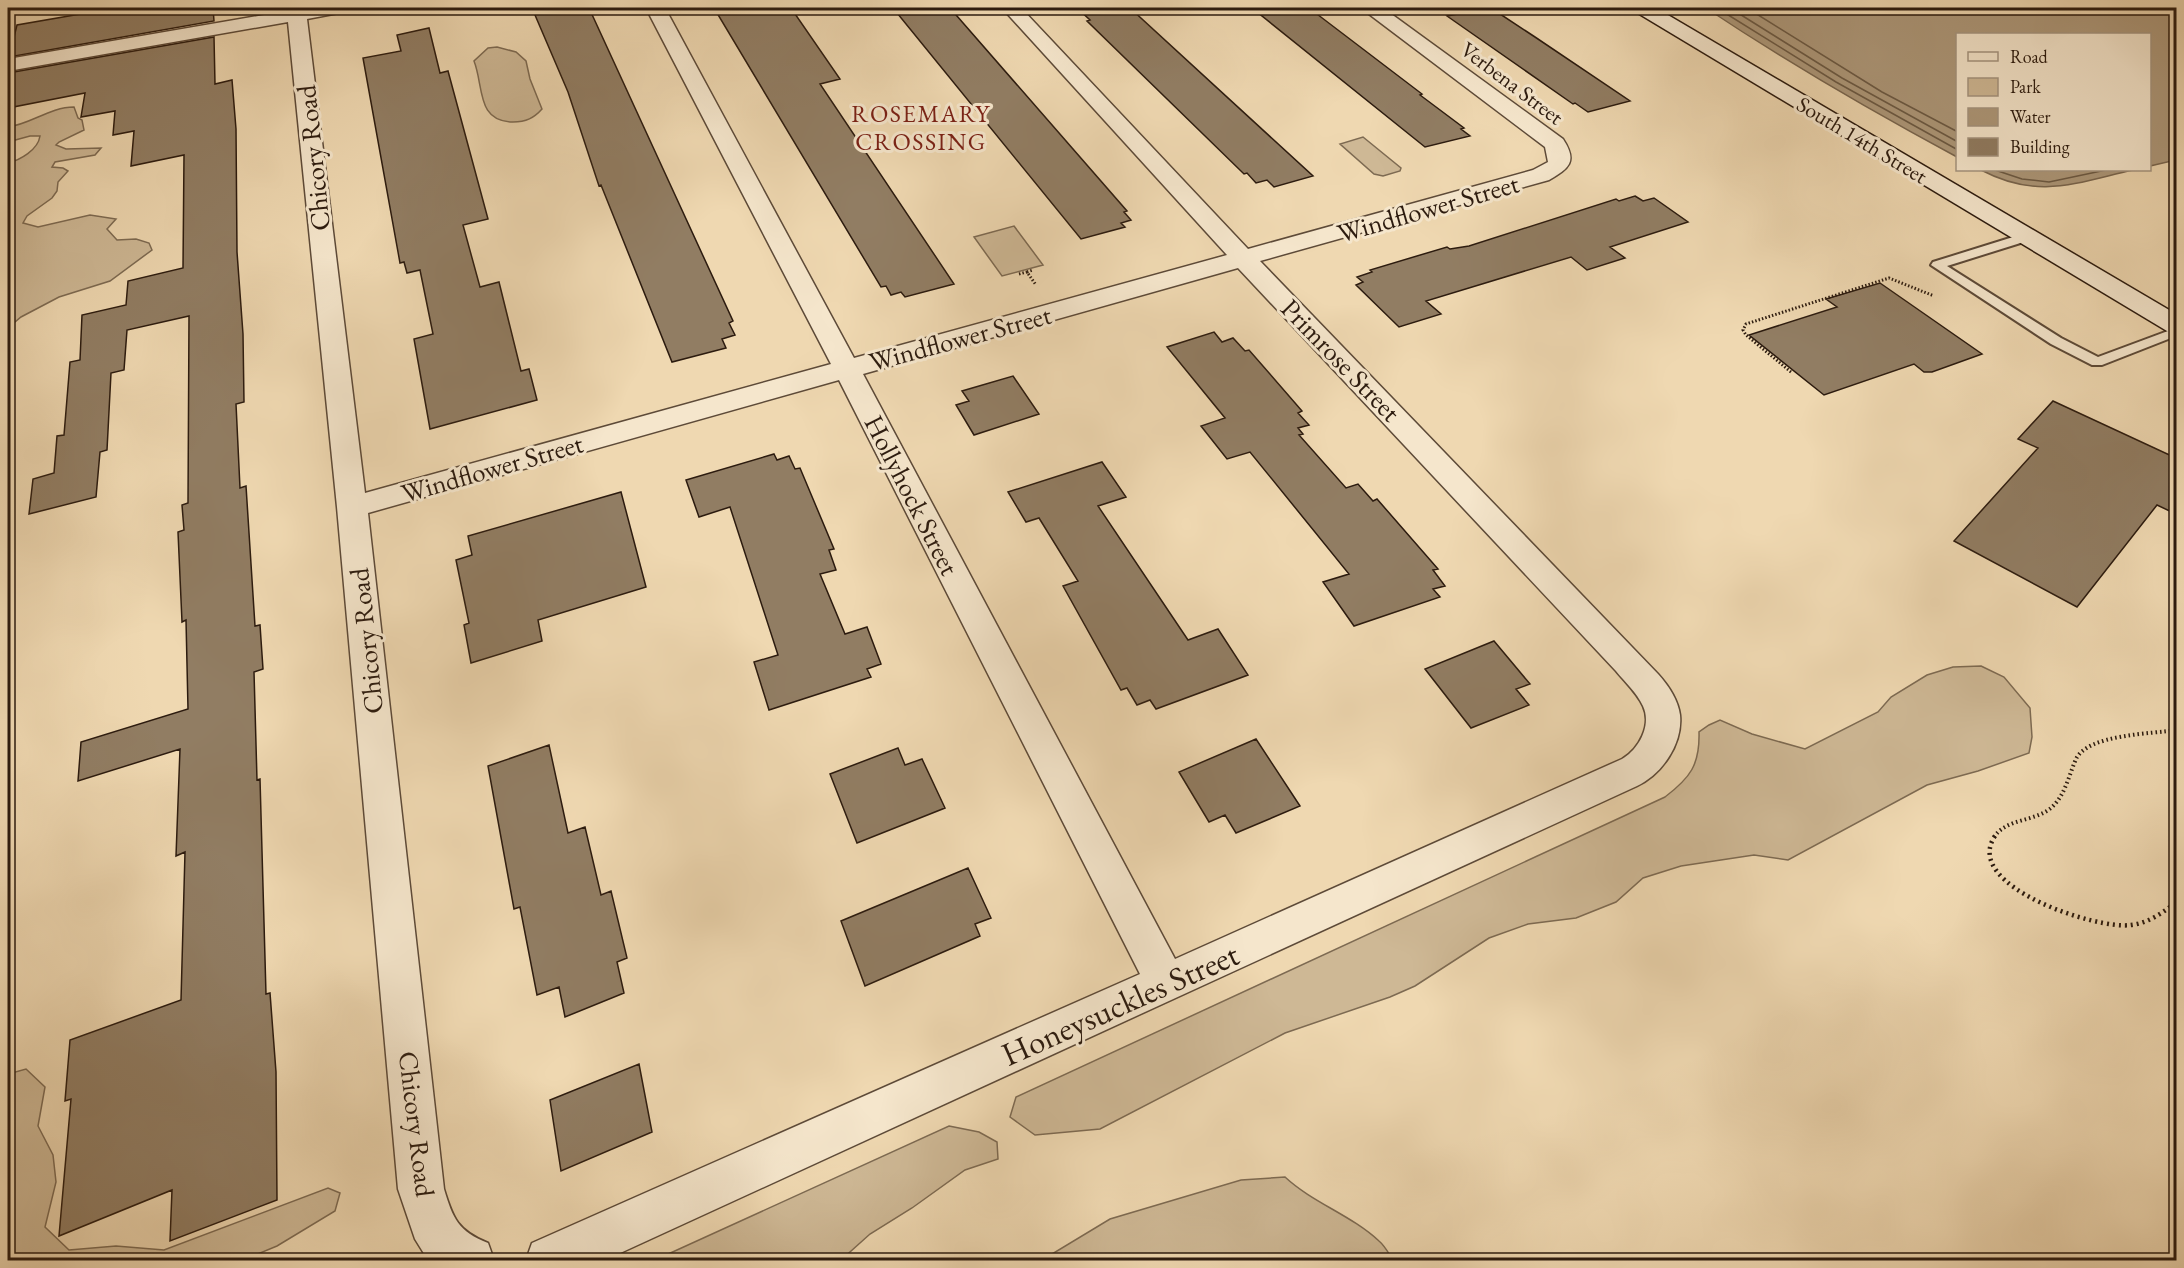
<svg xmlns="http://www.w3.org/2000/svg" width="2184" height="1268" font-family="'EB Garamond',serif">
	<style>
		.green { fill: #ceb895; stroke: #7d6a52; stroke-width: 1.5 }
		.water { fill: #ad987a; stroke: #79664f; stroke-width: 1.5 }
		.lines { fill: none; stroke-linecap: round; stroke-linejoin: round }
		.shore { stroke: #6c5a44; stroke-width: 1.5 }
		.building { fill: #917d63; stroke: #2c1b0f; stroke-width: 1.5 }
		.service-casing { stroke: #5d4a38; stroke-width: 4 }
		.minor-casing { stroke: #5d4a38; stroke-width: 3 }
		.secondary-casing { stroke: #2c1b0f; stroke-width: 3 }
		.path-far2 { stroke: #2c1b0f; stroke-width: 3; stroke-dasharray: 1.5 2; stroke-linecap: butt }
		.path-far1 { stroke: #2c1b0f; stroke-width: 4; stroke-dasharray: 1.5 3; stroke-linecap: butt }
		.path { stroke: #2c1b0f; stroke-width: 4.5; stroke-dasharray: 2 4; stroke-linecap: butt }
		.service { fill: #f5e6cc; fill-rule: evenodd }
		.minor { fill: #f5e6cc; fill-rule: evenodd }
		.secondary { fill: #f5e6cc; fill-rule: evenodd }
		.labels { text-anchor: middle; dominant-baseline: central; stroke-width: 6; stroke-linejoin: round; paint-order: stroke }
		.far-street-label { font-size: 22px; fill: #2c1b0f; stroke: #f5e6cc }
		.far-neighbourhood-label { font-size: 24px; letter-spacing: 1.5px; fill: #7a1f14; stroke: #f5e6cc }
		.street-label { font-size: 27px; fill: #2c1b0f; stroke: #f5e6cc }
		.near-street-label { font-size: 33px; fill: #2c1b0f; stroke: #f5e6cc }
	</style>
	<rect width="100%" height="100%" fill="#efd8b1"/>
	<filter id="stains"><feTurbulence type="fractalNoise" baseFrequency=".00333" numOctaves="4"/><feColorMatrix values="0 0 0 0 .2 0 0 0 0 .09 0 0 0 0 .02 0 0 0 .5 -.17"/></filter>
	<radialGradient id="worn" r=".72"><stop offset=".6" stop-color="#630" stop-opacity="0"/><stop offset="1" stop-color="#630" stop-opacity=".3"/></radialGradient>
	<path class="green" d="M 497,47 L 516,52 L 526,61 L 530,79 L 542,109 C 534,118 526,122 513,122 C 476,122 484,86 474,61 L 488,48 Z
		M 74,107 L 78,118 L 82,120 L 84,130 L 59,142 L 56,145 L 66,149 L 101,148 L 95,155 L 55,162 L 52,167 L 63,168 L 68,171 L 58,182 L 57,191 L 52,198 L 27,216 L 23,223 L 38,227 L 90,215 L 116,219 L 107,229 L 117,240 L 136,239 L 149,243 L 152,250 L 110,281 L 59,297 L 21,317 L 8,328 L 8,163 C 20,160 38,150 40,136 L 30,136 L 8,142 L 8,127 C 31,124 50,107 74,107 Z
		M 1363,137 L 1401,168 L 1400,171 L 1383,176 L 1374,174 L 1340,144 Z
		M 1014,226 L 1043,265 L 1002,276 L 974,237 Z
		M 1981,666 L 2004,677 L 2030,708 L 2032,737 L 2029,753 L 1978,771 L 1927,785 L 1788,860 L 1754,855 L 1681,866 L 1643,878 L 1616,902 L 1576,918 L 1528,924 L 1489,938 L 1415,986 L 1390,997 L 1285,1033 L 1100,1129 L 1035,1135 L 1010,1117 L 1016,1097 L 1665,797 C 1690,778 1700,765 1699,732 L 1709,725 L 1720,720 L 1752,734 L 1805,749 L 1878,712 L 1891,697 L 1927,675 L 1953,667 Z
		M 26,1069 L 45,1087 L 38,1126 L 53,1155 L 56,1182 L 45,1227 L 69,1250 L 116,1246 L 164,1250 L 328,1188 L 340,1193 L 335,1211 L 277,1246 L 243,1260 L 8,1260 L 8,1074 Z
		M 949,1126 L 979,1132 L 997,1142 L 998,1159 L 965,1170 L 912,1208 L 870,1234 L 841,1260 L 655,1260 Z
		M 1285,1177 C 1313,1203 1351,1215 1379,1241 C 1385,1246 1389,1254 1393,1260 L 1042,1260 L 1110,1219 L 1241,1180 Z"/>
	<path class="water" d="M 1706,8 L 2176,8 L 2176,160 L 2150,166 L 2150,34 L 1958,34 L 1957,157 C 1871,111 1787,62 1706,8 Z
		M 1981,170 L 2133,170 C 2075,183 2038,200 1981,170 Z"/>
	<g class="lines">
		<path class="shore" d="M 1717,8 L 1836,82 L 1958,150
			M 1730,8 L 1842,78 L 1958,142
			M 1747,8 L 1882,92 L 1958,132
			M 1995,170 L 2022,179 L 2049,182 L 2106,170"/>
	</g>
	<path class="building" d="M 115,8 L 213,8 L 214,21 L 9,57 L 17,25 Z
		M 532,8 L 589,8 L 733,321 L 729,323 L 735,335 L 722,339 L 726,348 L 672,362 L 601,185 L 599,186 L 568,92 Z
		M 714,8 L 791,8 L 840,79 L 820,84 L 954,284 L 905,297 L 901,292 L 891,295 L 886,286 L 881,287 Z
		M 893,8 L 950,8 L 1127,211 L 1124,212 L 1131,220 L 1121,223 L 1125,227 L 1081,239 Z
		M 1077,8 L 1130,8 L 1313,176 L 1274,187 L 1267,180 L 1256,183 L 1247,173 L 1244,174 L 1087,21 L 1090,20 Z
		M 1252,8 L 1305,8 L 1310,12 L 1313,11 L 1422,94 L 1420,95 L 1464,128 L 1461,129 L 1470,136 L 1425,147 Z
		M 1491,8 L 1535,37 L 1630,101 L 1588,112 L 1575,103 L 1573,104 L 1447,16 Z
		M 429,28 L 440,73 L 448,71 L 488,219 L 463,225 L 480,287 L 499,282 L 521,371 L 529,369 L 537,400 L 430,429 L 414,339 L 433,334 L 420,270 L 407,273 L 404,262 L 400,263 L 363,58 L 401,51 L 397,35 Z
		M 214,37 L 215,84 L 232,80 L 236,129 L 237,252 L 243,334 L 244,402 L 236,404 L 240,488 L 246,486 L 255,626 L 260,625 L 263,669 L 254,672 L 257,780 L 260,779 L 266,994 L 270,993 L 276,1072 L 277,1200 L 170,1241 L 172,1190 L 59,1236 L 71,1099 L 65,1101 L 70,1040 L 181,1000 L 185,852 L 176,856 L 180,749 L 78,781 L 81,742 L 188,709 L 186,620 L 182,622 L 178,532 L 184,530 L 182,505 L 188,503 L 189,316 L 127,330 L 124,370 L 111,373 L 107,450 L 100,452 L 96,497 L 29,514 L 33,479 L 54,473 L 57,436 L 64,435 L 70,362 L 80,360 L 82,315 L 126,305 L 128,281 L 183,268 L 184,155 L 131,166 L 134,131 L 113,135 L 115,111 L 81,117 L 85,93 L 8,108 L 8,73 Z
		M 1635,196 L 1643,201 L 1654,198 L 1688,222 L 1610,247 L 1625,258 L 1587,270 L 1571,257 L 1426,301 L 1441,314 L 1399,327 L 1356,285 L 1363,282 L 1357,277 L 1372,272 L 1370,270 L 1447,247 L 1450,249 L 1469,246 L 1616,199 L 1619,201 Z
		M 1880,283 L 1982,354 L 1932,372 L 1924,372 L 1914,364 L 1824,395 L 1749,335 L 1837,307 L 1826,299 Z
		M 1214,332 L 1222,342 L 1233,338 L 1245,351 L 1249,350 L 1302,411 L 1298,413 L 1309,425 L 1298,428 L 1303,434 L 1299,435 L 1346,488 L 1358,484 L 1373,501 L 1377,499 L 1438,569 L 1433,570 L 1445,586 L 1433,589 L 1440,597 L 1354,626 L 1323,582 L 1349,574 L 1250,452 L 1227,459 L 1201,426 L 1225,418 L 1167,347 Z
		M 1013,376 L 1039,414 L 974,435 L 956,405 L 969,401 L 962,391 Z
		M 2053,401 L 2176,458 L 2176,514 L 2157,505 L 2077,607 L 1954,541 L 2038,448 L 2018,439 Z
		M 774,454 L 777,460 L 789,456 L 795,469 L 800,468 L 834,549 L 829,550 L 836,570 L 820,574 L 845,634 L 867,627 L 881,664 L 867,669 L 871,677 L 769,710 L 754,662 L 778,655 L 730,507 L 699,517 L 686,480 Z
		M 1102,462 L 1126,497 L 1098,506 L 1188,640 L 1218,629 L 1248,675 L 1156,709 L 1150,700 L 1137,705 L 1127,688 L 1121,690 L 1063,586 L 1078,581 L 1039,518 L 1026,522 L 1008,492 Z
		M 621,492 L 646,587 L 538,620 L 542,641 L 471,663 L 464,625 L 469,623 L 456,560 L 472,555 L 468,536 Z
		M 1494,641 L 1530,684 L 1516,689 L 1529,705 L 1471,728 L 1425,669 Z
		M 1256,739 L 1300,806 L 1236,833 L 1225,815 L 1209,822 L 1179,772 Z
		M 549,745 L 568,833 L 585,827 L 601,895 L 611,891 L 627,958 L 617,962 L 624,993 L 565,1017 L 559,987 L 537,995 L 520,907 L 514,909 L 488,766 Z
		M 898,748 L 905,765 L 922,759 L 945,808 L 857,843 L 830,774 Z
		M 968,868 L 991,918 L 975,924 L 980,936 L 865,986 L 841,921 Z
		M 639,1064 L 652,1132 L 561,1171 L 550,1100 Z"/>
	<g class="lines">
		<g class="service-casing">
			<path id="service" d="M 2026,233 L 2030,234 L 2030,240 L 1947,266 L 2061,338 L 2098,357 L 2176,328 L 2176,336 L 2102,365 L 2092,365 L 2051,344 L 1931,265 L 1933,262 Z"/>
		</g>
		<g class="minor-casing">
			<path id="minor" d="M 287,8 L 347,8 L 344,12 L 307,19 L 365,493 L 831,364 L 646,8 L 665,8 L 854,358 L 1227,255 L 1002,8 L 1021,8 L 1248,249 L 1533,170 L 1548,162 L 1545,147 L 1361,8 L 1383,8 L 1563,139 C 1578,162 1569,168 1549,180 L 1260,261 L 1658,674 C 1668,685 1678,700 1680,715 C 1683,744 1662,774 1637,786 L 605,1260 L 526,1260 L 532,1243 L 1140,974 L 839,380 L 368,513 L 444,1189 C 453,1219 458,1231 488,1243 L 494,1260 L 428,1260 L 415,1239 L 398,1189 L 337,507 L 288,22 L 8,71 L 8,59 L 287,11 ZM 1238,268 L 1616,671 C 1625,682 1637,693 1643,706 C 1652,725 1639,749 1622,759 L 1175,959 L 863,374 Z"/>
		</g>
		<g class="secondary-casing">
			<path id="secondary" d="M 1633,8 L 1656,8 L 2176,314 L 2176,333 L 2167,331 L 1636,12 Z"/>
		</g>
		<path class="path-far2" d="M 1027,272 L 1033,270
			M 1019,274 L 1027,272 L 1036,285
			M 1791,372 L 1746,335 L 1743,330 L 1746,324 L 1889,278 L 1934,296"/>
		<path class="path-far1" d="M 1994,837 C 2007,818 2034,822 2051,808 C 2065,796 2069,775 2076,759 C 2088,734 2152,734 2176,730"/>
		<path class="path" d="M 1995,836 C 1961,886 2097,930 2131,925 C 2148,923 2163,913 2176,902"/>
		<use href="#service" class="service"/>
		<use href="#minor" class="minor"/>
		<use href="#secondary" class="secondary"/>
	</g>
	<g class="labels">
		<g class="far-street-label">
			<text transform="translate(1512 83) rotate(37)">Verbena Street</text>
			<text transform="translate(1862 140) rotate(31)">South 14th Street</text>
		</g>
		<g class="far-neighbourhood-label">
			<text x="921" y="113">ROSEMARY<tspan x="921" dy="28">CROSSING</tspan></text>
		</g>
		<g class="street-label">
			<text transform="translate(313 158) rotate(-96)">Chicory Road</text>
			<text transform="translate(1428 208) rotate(-16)">Windflower Street</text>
			<text transform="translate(960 338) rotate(-15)">Windflower Street</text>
			<text transform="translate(1341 360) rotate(46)">Primrose Street</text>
			<text transform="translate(492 468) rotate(-16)">Windflower Street</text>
			<text transform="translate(912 495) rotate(63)">Hollyhock Street</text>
			<text transform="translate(366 641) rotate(-96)">Chicory Road</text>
			<text transform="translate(417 1124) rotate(83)">Chicory Road</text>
		</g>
		<g class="near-street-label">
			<text transform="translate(1120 1004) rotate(-24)">Honeysuckles Street</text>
		</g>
	</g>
	<rect width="2184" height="1268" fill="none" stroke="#efd8b1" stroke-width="30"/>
	<rect x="9" y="9" width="2166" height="1250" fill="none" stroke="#2c1b0f" stroke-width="3"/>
	<rect x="15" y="15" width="2154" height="1238" fill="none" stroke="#2c1b0f" stroke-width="1.5"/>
	<rect x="1956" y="33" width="195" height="138" fill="#f5e6cc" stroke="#a59580" stroke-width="1.5"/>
	<rect x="1968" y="52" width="30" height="9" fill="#f5e6cc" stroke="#a59580" stroke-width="1.5"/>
	<text x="2010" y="63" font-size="18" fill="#2c1b0f">Road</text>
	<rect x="1968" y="78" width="30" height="18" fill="#ceb895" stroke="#a59580" stroke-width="1.5"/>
	<text x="2010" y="93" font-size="18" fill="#2c1b0f">Park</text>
	<rect x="1968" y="108" width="30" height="18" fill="#ad987a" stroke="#a59580" stroke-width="1.5"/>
	<text x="2010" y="123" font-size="18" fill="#2c1b0f">Water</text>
	<rect x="1968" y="138" width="30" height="18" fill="#917d63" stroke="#a59580" stroke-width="1.5"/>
	<text x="2010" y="153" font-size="18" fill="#2c1b0f">Building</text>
	<rect width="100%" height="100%" filter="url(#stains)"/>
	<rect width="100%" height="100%" fill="url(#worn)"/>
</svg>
